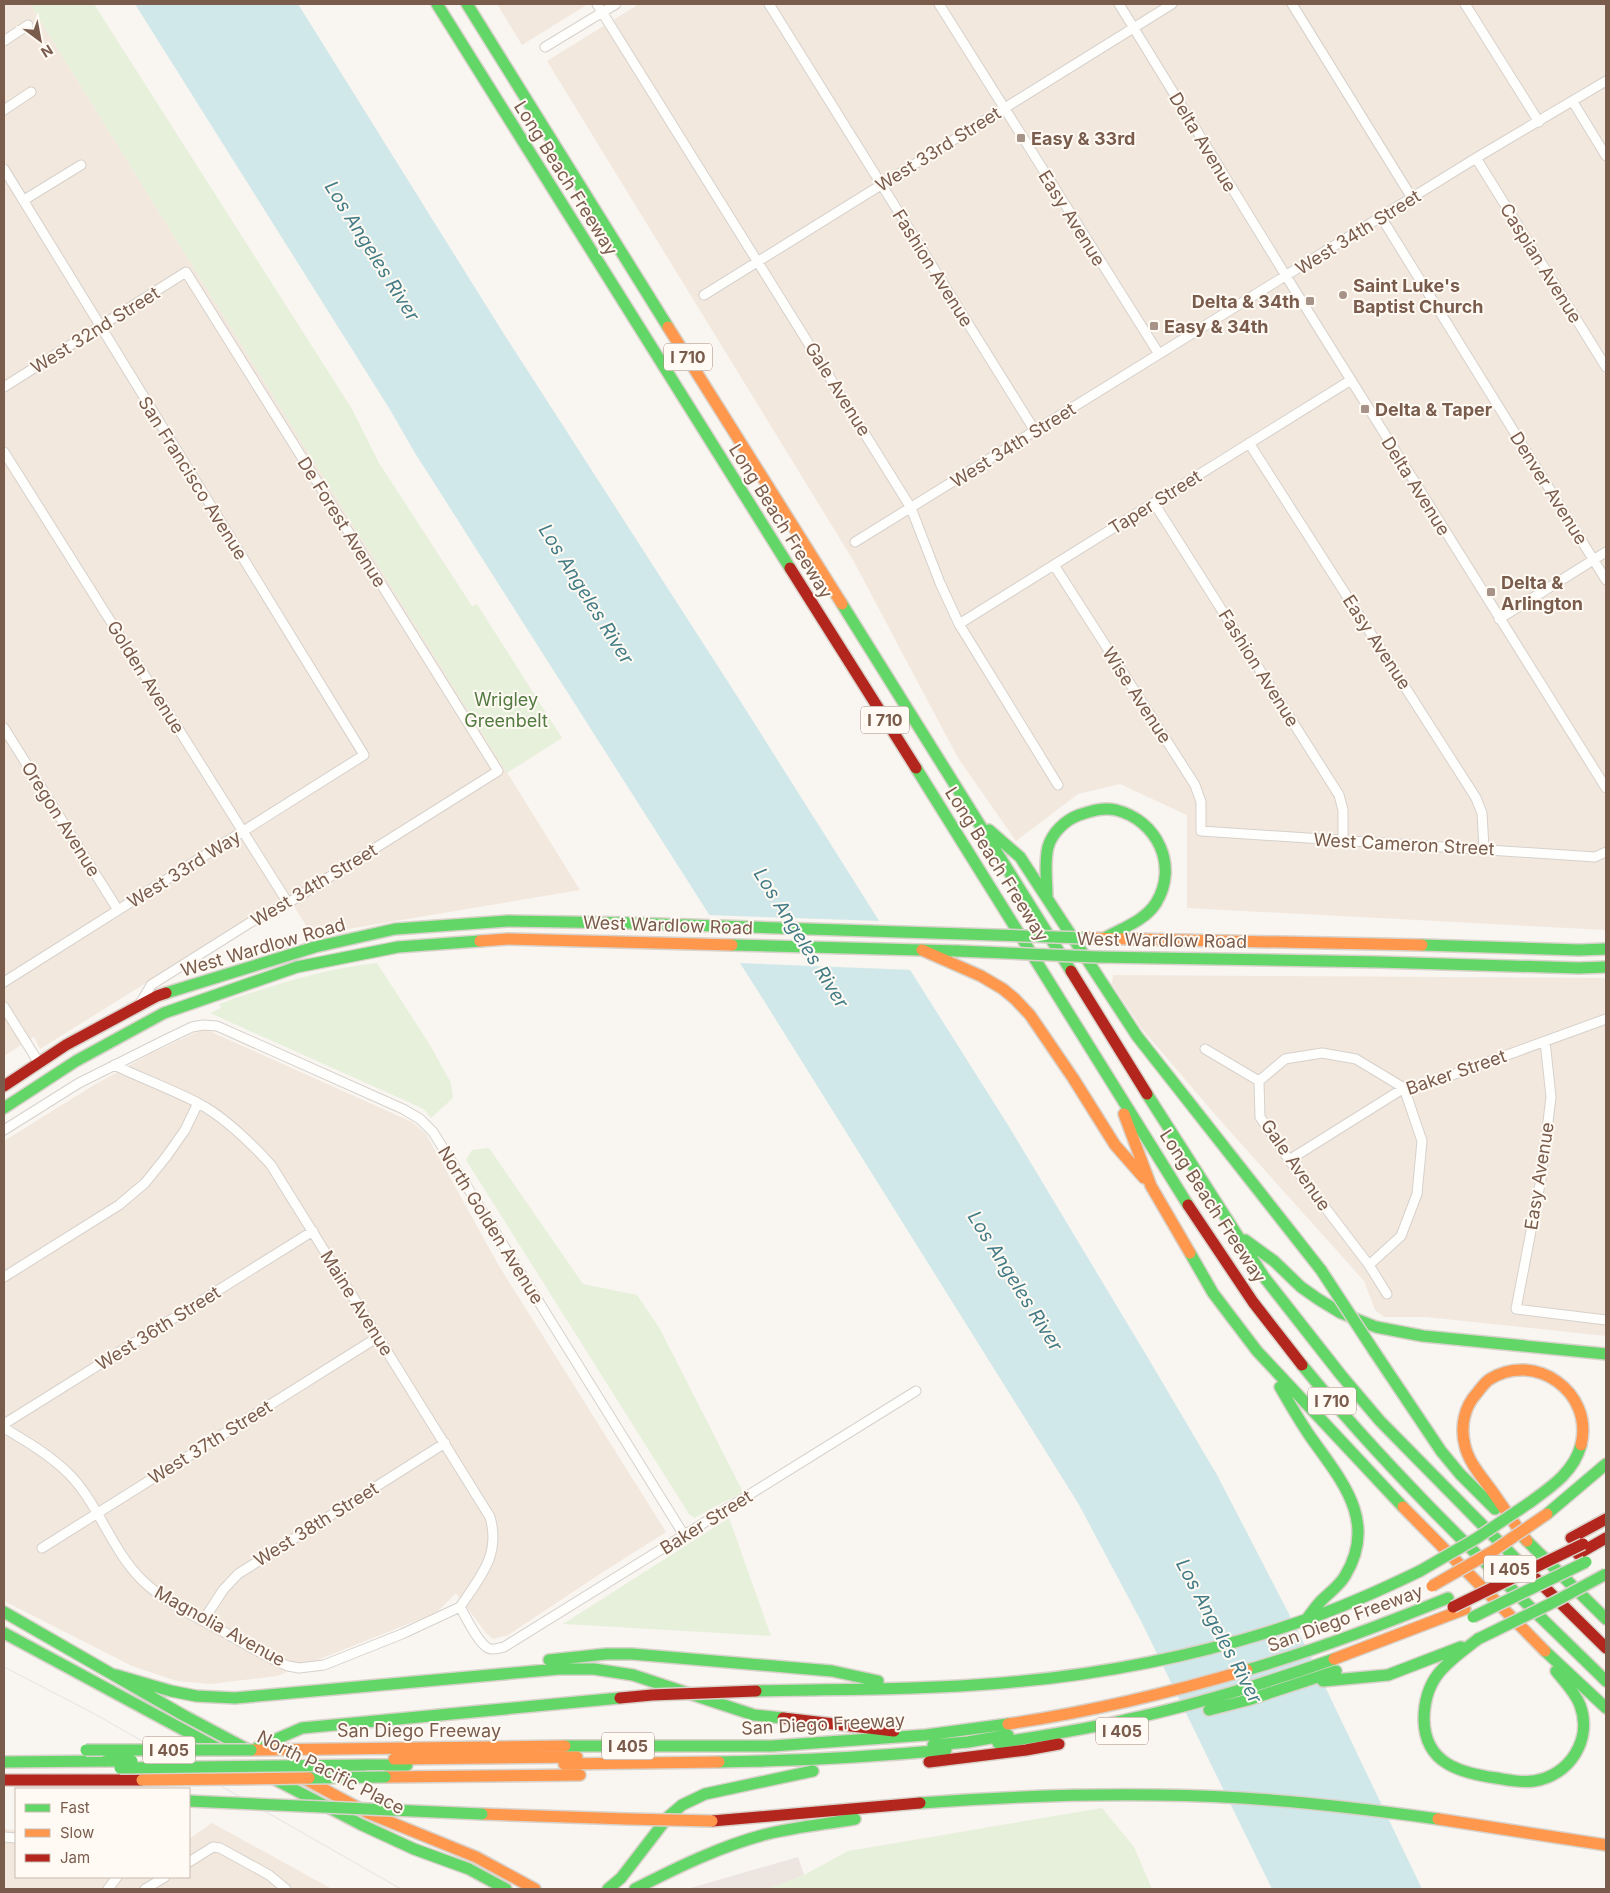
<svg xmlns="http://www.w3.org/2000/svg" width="1610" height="1893" font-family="Inter,sans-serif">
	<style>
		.residential { fill: #f2e8de }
		.industrial { fill: #ede5e0 }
		.green { fill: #e7f0db }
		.water { fill: #d0e8ea }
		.pier { fill: #f9f5f0 }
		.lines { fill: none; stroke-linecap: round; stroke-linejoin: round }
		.street-casing { stroke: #d7d1cb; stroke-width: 11 }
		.fast-casing { stroke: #d9d2cb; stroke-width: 14 }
		.slow-casing { stroke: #d9d2cb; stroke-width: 14 }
		.jam-casing { stroke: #d9d2cb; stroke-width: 14 }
		.street { stroke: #fefefd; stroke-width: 9 }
		.fast { stroke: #63d668; stroke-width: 11 }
		.slow { stroke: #ff974d; stroke-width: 11 }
		.jam { stroke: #b3261e; stroke-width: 11 }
		.tram { stroke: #e6e3e7; stroke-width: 1 }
		.fast-bridge-casing { stroke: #d9d2cb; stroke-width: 14; stroke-linecap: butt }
		.slow-bridge-casing { stroke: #d9d2cb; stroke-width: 14; stroke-linecap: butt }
		.jam-bridge-casing { stroke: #d9d2cb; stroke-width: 14; stroke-linecap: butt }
		.fast-bridge { stroke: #63d668; stroke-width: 11 }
		.slow-bridge { stroke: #ff974d; stroke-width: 11 }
		.jam-bridge { stroke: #b3261e; stroke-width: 11 }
		.poi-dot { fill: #a69286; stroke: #fffaf3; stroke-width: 2 }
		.labels { text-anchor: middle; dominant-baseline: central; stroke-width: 4; stroke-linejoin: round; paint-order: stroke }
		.shield { fill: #fffaf3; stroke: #a28b7f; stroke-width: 1 }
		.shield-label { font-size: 16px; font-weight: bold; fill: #7a5c4d }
		.poi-label { font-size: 18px; font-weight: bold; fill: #7a5c4d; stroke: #fffaf3; text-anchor: start }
		.street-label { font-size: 18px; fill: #7a5c4d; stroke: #fffaf3 }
		.park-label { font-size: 18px; fill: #537a41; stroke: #fffaf3 }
		.water-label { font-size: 19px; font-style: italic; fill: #437c86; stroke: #fffaf3 }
	</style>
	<rect width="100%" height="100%" fill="#f9f5f0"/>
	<path class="residential" d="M 4,4 L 30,4 L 580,890 L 312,935 L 287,895 L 40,1049 L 34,1037 L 4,1056 Z
		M 497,4 L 588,4 L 522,45 Z
		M 639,4 L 1606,4 L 1606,930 L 1187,908 L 1187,815 L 1120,784 L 1078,794 L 1016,841 L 958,758 L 853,560 L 547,61 Z
		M 1113,975 L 1606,978 L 1606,1336 L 1426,1317 L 1384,1317 L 1375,1310 L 1364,1281 L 1219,1119 L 1142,1029 L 1112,984 Z
		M 201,1030 L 207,1030 L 412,1122 L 426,1134 L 499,1266 L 666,1532 L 600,1574 L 508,1635 L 493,1639 L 486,1633 L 456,1593 L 436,1613 L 277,1676 L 211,1684 L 177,1681 L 132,1666 L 4,1601 L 4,1141 L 94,1085 L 152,1053 Z
		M 212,1823 L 332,1889 L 4,1889 L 4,1829 L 16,1830 L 16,1877 L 189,1877 L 189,1839 Z"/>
	<path class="industrial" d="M 798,1857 L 804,1875 L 767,1889 L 687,1889 Z"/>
	<path class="green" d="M 30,4 L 94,4 L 352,409 L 379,463 L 472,606 L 477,604 L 562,738 L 507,773 Z
		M 377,963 L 430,1045 L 451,1083 L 453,1098 L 431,1118 L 424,1109 L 210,1013 L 221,1008 L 219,1004 C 270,986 322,969 377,963 Z
		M 489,1148 L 583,1284 L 637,1295 L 660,1329 L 743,1492 L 694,1518 L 689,1514 L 466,1160 L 472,1150 Z
		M 729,1518 L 771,1636 L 563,1624 Z
		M 1102,1808 L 1134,1847 L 1152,1889 L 767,1889 L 804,1875 L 848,1851 Z"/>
	<path class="water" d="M 135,4 L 298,4 L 502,331 L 739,699 L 1008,1125 L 1148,1358 L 1217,1475 L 1258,1554 L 1308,1651 L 1422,1889 L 1272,1889 L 1142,1623 L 1078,1503 L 761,996 L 415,453 L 389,408 Z"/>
	<path class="pier" d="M 706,915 L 882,921 L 913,970 L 737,963 Z"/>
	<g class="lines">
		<g class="street-casing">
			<path id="street" d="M 597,4 L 911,508 L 940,583 L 959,624 L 1058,785
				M 769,4 L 1035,431
				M 939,4 L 1159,354
				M 1119,4 L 1286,276 L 1606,788
				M 1292,4 L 1412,198
				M 1465,4 L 1539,122
				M 4,41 L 28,25
				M 545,47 L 616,4
				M 1573,102 L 1606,156
				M 4,110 L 31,92
				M 1476,158 L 1606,367
				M 4,169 L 364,755 L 4,982
				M 24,200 L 81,165
				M 1381,217 L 1606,580
				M 704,295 L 1172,4
				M 4,387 L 186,272 L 498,771 L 288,903 L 251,922 L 151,985 L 140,1004
				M 1249,443 L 1476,798 L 1482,813 L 1484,848
				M 4,452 L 288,903
				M 1154,503 L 1339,795 L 1343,810 L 1343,840
				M 855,542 L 1476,158 L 1606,81
				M 1054,565 L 1195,785 L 1201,802 L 1201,831 L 1595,857 L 1606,852
				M 1499,619 L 1606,552
				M 959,624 L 1351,380
				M 4,728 L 118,910
				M 4,1007 L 39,1063
				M 1545,1041 L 1551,1097 L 1541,1179 L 1516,1309 L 1606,1320
				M 1205,1049 L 1259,1081
				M 114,1065 C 141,1078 171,1089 198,1103 C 226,1118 250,1142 271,1165 L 490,1517 C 501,1555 480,1577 460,1607
				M 1259,1081 L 1285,1059 L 1322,1053 L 1356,1059 L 1404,1088 L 1422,1141 L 1417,1194 L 1401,1236 L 1369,1265
				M 1259,1081 L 1260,1117 L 1289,1160 L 1369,1265 L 1387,1294
				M 4,1130 L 79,1083 L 169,1038 L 192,1027 L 203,1025 L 217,1026 L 403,1109 L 420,1119 L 433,1132 L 684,1535
				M 1289,1160 L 1404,1088 L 1430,1083 L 1606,1019
				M 4,1277 L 119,1205 L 145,1183 L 166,1157 L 185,1130 L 198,1103
				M 4,1424 L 313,1231
				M 4,1428 C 26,1441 50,1455 69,1474 C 98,1503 111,1549 141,1579 C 164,1602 196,1617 224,1632 C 245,1644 266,1657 288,1666 L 299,1668 L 324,1665 L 402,1634 L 460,1607
				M 42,1548 L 378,1337
				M 460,1607 C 466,1617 478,1643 488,1648 C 493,1651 499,1648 504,1647 L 916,1391
				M 203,1621 L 223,1590 L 238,1574 L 445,1443
				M 4,1837 L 16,1838
				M 189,1862 L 213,1847 L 220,1848 L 269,1875 L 286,1889
				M 108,1889 L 117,1877
				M 145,1889 L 165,1877"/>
		</g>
		<g class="fast-casing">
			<path id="fast" d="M 437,4 L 790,568
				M 467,4 L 668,327
				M 842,604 L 1071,971
				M 916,768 L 1188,1205
				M 989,830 L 1020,857 L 1137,1036 L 1321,1270
				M 1047,897 C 1047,881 1044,863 1048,847 C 1052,833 1065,820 1079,815 C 1091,811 1103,807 1116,810 C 1157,820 1179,866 1156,903 C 1145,921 1120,929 1103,939
				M 732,945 L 958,951
				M 1422,945 L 1579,950 L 1606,949
				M 1097,957 L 1378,962 L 1579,968 L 1606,967
				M 166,993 L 315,947 L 395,929 L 508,921 L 628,923
				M 1147,1094 L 1264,1277 L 1341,1375 L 1380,1421 L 1519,1562
				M 4,1108 L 76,1061 L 164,1013 L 297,967 L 398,947 L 480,941
				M 1245,1240 L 1274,1261 L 1301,1287 L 1318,1299 L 1341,1313 L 1376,1327 L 1423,1336 L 1606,1354
				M 1190,1253 L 1213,1293 L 1257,1351 L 1403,1507
				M 1374,1351 L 1441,1451 L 1460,1474 L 1495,1509
				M 1302,1365 C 1395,1479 1502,1579 1606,1681
				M 1280,1387 C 1290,1404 1300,1422 1312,1439 C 1342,1481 1378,1522 1345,1576 C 1339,1586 1330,1592 1322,1600 C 1315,1607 1311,1614 1305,1621
				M 1529,1503 C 1551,1487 1574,1472 1581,1445
				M 1547,1514 L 1606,1464
				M 1520,1534 L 1606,1619
				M 4,1612 L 183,1715 L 247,1749
				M 4,1633 L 219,1749
				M 1478,1639 C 1464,1650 1449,1660 1438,1674 C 1428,1687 1424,1704 1424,1720 C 1425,1764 1461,1773 1496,1778 C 1508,1780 1521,1783 1534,1781 C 1569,1776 1593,1740 1580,1705 C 1575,1692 1564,1681 1556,1671
				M 1545,1651 L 1606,1708
				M 549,1660 L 606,1654 L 632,1654 L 832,1671 L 878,1681
				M 1247,1670 C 1316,1650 1382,1625 1448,1598
				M 116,1675 L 171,1691 L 196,1696 L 235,1698 L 559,1669 L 594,1669 L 633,1675 L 754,1715 L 783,1718
				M 1323,1681 L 1388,1675 L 1461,1647
				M 756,1691 C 838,1689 920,1690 1002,1683 C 1110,1674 1217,1652 1319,1615 C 1354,1602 1387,1587 1420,1571
				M 1209,1710 L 1248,1700 L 1336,1671
				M 998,1743 C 1041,1736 1083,1730 1125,1720 C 1196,1705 1266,1683 1334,1659
				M 933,1745 L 968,1742 L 1008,1735
				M 565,1746 L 772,1746 L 926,1735 L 1008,1724
				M 258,1747 L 302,1728 L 620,1698
				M 4,1762 L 106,1761
				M 719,1762 C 795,1761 870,1757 946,1750
				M 365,1765 L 407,1765
				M 274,1779 L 362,1825 L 414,1849 L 469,1869 L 506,1889
				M 920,1803 C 1027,1795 1135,1792 1242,1798 C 1307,1802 1373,1810 1438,1819
				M 608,1889 L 621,1878 L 668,1817 L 682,1805 L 705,1794 L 813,1771
				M 635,1889 C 678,1867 721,1846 767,1834 C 796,1827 826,1824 855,1819"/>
		</g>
		<g class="slow-casing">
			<path id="slow" d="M 668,327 L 842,604
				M 1085,938 L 1422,945
				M 480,941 L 508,939 L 732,945
				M 922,950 L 981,976 L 1003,989 L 1015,999 L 1030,1015 L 1073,1078 L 1115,1145 L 1144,1178
				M 1124,1114 L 1151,1186 L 1190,1253
				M 1403,1507 L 1545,1651
				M 1527,1541 C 1515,1525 1504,1508 1492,1491 C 1482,1477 1469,1463 1465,1446 C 1460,1427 1464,1407 1477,1393 C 1481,1388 1485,1382 1490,1379 C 1535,1351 1594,1392 1581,1445
				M 1334,1659 L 1465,1609
				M 1008,1724 C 1089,1712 1169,1693 1247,1670
				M 251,1750 L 565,1746
				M 394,1759 L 577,1757
				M 564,1764 L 719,1762
				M 385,1777 L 580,1775
				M 303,1778 L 368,1813 L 476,1857 L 535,1889
				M 482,1814 L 628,1819
				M 1438,1819 L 1606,1845"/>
		</g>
		<g class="jam-casing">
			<path id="jam" d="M 790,568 L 916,768
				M 1071,971 L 1147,1094
				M 4,1086 L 66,1045 L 157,996 L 166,993
				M 1188,1205 L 1253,1302 L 1302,1365
				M 1571,1538 L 1606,1519
				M 1578,1554 L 1606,1538
				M 1519,1562 L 1606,1648
				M 783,1718 L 894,1731
				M 929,1762 L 1026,1750 L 1059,1744
				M 4,1780 L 142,1780
				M 712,1821 L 920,1803"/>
		</g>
		<use href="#street" class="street"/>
		<use href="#fast" class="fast"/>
		<use href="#slow" class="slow"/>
		<use href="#jam" class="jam"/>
		<path class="tram" d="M 4,1667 L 93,1713 L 401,1889"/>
		<g class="fast-bridge-casing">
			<path id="fast-bridge" d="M 628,923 L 1085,938
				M 958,951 L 1097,957
				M 1321,1270 L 1374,1351
				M 1420,1571 L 1477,1538 L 1529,1503
				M 1473,1617 L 1586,1562
				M 1478,1639 L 1554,1602 L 1606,1574
				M 86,1750 L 251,1750
				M 106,1761 L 132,1761
				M 120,1768 L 365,1765
				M 309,1778 L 385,1777
				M 189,1801 L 482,1814"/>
		</g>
		<g class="slow-bridge-casing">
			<path id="slow-bridge" d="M 1432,1586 L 1493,1551 L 1547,1514
				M 142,1780 L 309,1778
				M 628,1819 L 712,1821"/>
		</g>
		<g class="jam-bridge-casing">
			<path id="jam-bridge" d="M 1453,1607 L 1583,1544
				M 620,1698 L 652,1695 L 756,1691"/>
		</g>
		<use href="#fast-bridge" class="fast-bridge"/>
		<use href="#slow-bridge" class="slow-bridge"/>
		<use href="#jam-bridge" class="jam-bridge"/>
	</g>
	<g class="poi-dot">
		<rect x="1016" y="133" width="10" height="10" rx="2.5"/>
		<circle cx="1343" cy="295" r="5"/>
		<rect x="1305" y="296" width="10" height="10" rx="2.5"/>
		<rect x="1149" y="321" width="10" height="10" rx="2.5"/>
		<rect x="1360" y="404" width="10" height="10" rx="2.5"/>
		<rect x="1486" y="587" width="10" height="10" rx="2.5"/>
	</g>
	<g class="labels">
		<g class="shield">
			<rect x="664" y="343.5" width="48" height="27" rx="4"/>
			<rect x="861" y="706.5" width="48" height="27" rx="4"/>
			<rect x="1308" y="1387.5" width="48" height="27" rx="4"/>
			<rect x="1484" y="1555.5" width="52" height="27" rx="4"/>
			<rect x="1096" y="1717.5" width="52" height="27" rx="4"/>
			<rect x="602" y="1732.5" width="52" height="27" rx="4"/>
			<rect x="143" y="1736.5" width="52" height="27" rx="4"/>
		</g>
		<g class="shield-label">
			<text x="688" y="357">I 710</text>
			<text x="885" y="720">I 710</text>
			<text x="1332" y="1401">I 710</text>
			<text x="1510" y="1569">I 405</text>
			<text x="1122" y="1731">I 405</text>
			<text x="628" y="1746">I 405</text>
			<text x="169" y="1750">I 405</text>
		</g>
		<g class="poi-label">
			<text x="1031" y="138">Easy &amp; 33rd</text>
			<text x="1353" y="285">Saint Luke's<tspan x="1353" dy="21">Baptist Church</tspan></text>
			<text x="1300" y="301" text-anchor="end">Delta &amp; 34th</text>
			<text x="1164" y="326">Easy &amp; 34th</text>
			<text x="1375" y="409">Delta &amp; Taper</text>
			<text x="1501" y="582">Delta &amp;<tspan x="1501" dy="21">Arlington</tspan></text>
		</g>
		<g class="street-label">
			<text transform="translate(1203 142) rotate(59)">Delta Avenue</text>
			<text transform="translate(938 149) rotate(-32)">West 33rd Street</text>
			<text transform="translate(566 178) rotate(58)">Long Beach Freeway</text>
			<text transform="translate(1072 218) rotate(58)">Easy Avenue</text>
			<text transform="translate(1358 232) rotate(-32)">West 34th Street</text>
			<text transform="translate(1541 263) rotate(58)">Caspian Avenue</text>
			<text transform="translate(933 268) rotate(58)">Fashion Avenue</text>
			<text transform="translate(95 330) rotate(-32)">West 32nd Street</text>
			<text transform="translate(838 389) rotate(58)">Gale Avenue</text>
			<text transform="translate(1013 445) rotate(-32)">West 34th Street</text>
			<text transform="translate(193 478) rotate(58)">San Francisco Avenue</text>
			<text transform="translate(1416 486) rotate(58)">Delta Avenue</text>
			<text transform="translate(1549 488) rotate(58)">Denver Avenue</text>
			<text transform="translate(1155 502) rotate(-32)">Taper Street</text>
			<text transform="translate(781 521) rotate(58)">Long Beach Freeway</text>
			<text transform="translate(342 522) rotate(58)">De Forest Avenue</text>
			<text transform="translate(1377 642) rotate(57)">Easy Avenue</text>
			<text transform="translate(1259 668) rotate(58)">Fashion Avenue</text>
			<text transform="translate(146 677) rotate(58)">Golden Avenue</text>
			<text transform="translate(1137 695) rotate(57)">Wise Avenue</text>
			<text transform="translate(61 819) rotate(58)">Oregon Avenue</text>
			<text transform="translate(1404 844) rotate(3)">West Cameron Street</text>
			<text transform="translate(997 864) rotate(58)">Long Beach Freeway</text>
			<text transform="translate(184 869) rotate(-32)">West 33rd Way</text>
			<text transform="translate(314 885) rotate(-31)">West 34th Street</text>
			<text transform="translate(668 925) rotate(2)">West Wardlow Road</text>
			<text transform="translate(1162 940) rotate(1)">West Wardlow Road</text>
			<text transform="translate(263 947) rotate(-16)">West Wardlow Road</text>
			<text transform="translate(1456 1072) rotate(-19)">Baker Street</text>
			<text transform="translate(1296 1165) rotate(55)">Gale Avenue</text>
			<text transform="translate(1539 1176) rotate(-81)">Easy Avenue</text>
			<text transform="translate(1213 1206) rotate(57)">Long Beach Freeway</text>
			<text transform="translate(491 1225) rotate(58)">North Golden Avenue</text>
			<text transform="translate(357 1303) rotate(58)">Maine Avenue</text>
			<text transform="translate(158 1328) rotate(-32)">West 36th Street</text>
			<text transform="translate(210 1442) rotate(-32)">West 37th Street</text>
			<text transform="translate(706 1522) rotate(-32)">Baker Street</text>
			<text transform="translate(316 1524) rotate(-32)">West 38th Street</text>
			<text transform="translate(1345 1618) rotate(-20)">San Diego Freeway</text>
			<text transform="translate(220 1626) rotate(29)">Magnolia Avenue</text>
			<text transform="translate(823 1724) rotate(-3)">San Diego Freeway</text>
			<text x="419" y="1730">San Diego Freeway</text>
			<text transform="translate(331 1772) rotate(27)">North Pacific Place</text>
		</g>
		<g class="park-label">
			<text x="506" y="699">Wrigley<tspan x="506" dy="21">Greenbelt</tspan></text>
		</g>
		<g class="water-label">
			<text transform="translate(372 251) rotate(58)">Los Angeles River</text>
			<text transform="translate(586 594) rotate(58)">Los Angeles River</text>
			<text transform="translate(801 938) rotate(58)">Los Angeles River</text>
			<text transform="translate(1015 1281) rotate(58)">Los Angeles River</text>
			<text transform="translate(1219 1631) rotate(62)">Los Angeles River</text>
		</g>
	</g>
	<rect width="1610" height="1893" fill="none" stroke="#7a5c4d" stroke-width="10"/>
	<rect x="15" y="1788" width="175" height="90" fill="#fffaf3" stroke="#cabbb1"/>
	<rect x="25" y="1804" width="25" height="8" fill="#63d668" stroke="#cabbb1"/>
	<text x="60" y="1813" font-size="15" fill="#7a5c4d">Fast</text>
	<rect x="25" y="1829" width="25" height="8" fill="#ff974d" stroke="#cabbb1"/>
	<text x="60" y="1838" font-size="15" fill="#7a5c4d">Slow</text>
	<rect x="25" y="1854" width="25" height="8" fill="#b3261e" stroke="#cabbb1"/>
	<text x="60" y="1863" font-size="15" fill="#7a5c4d">Jam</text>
	<g transform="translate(40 40) rotate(148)" stroke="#fffaf3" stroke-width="4" paint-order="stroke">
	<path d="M0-4L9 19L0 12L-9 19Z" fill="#7a5c4d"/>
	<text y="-8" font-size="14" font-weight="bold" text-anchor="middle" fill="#7a5c4d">N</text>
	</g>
</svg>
